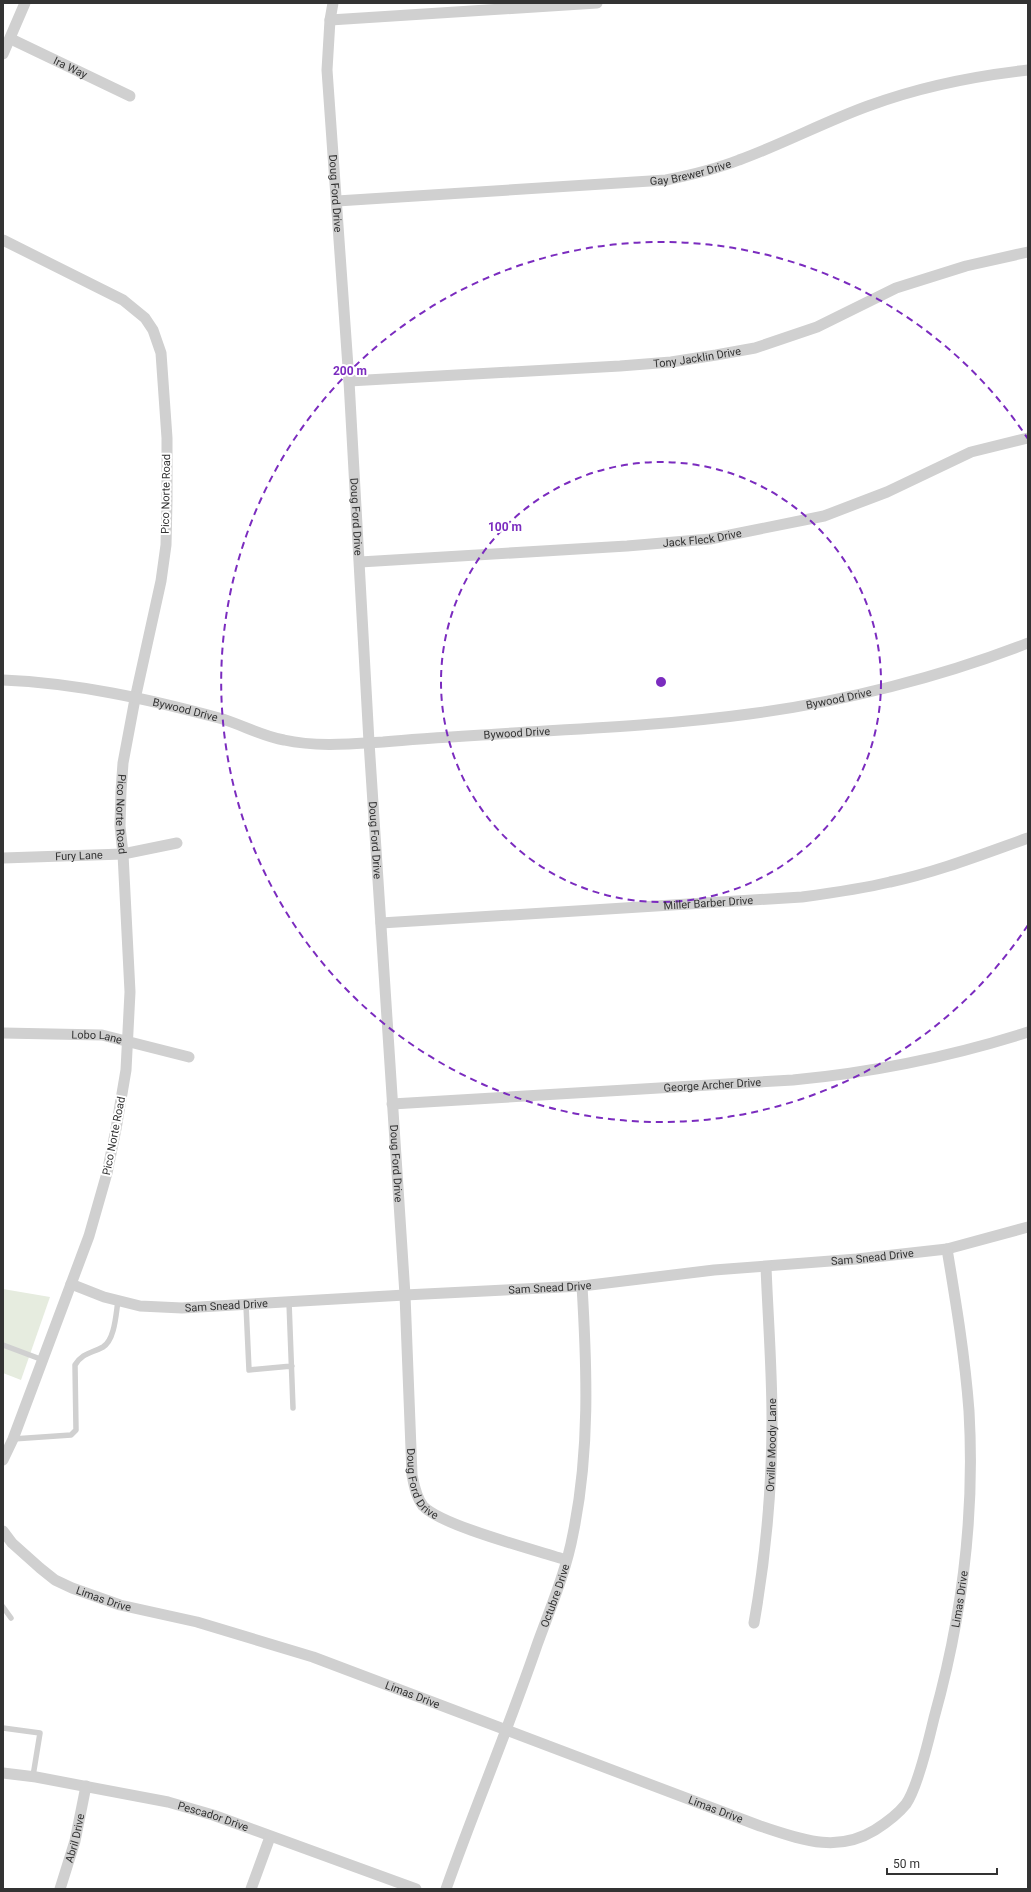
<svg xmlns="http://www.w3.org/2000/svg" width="1031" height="1892" font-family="Roboto,sans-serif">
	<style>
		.green { fill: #e6ecdf }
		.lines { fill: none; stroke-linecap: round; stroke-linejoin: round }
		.lane { stroke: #d0d0d0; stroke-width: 5.5 }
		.street { stroke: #d0d0d0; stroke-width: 11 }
		.ring { fill: none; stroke: #7b2cbf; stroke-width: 2; stroke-dasharray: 7 5 }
		.labels { text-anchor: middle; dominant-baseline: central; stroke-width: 4; stroke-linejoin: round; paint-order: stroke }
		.street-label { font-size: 11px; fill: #333; stroke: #fff }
		.centre { fill: #7b2cbf; stroke: #fff; stroke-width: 2 }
		.ring-label { font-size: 12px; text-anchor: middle; font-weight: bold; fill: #7b2cbf; stroke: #fff; stroke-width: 4; stroke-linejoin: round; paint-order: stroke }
	</style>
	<rect width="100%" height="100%" fill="#fff"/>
	<path class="green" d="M 3,1289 L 50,1297 L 21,1380 L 3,1373 Z"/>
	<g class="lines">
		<path class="lane" d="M 289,1302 L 293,1408
			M 246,1305 L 249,1370 L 292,1366
			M 3,1345 L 43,1360
			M 13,1439 L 71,1435 L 76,1430 L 75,1365 C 82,1353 92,1353 103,1347 C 115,1340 116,1313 118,1301
			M 3,1607 L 11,1618
			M 3,1728 L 40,1733 L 33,1776"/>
		<g class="street">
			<path id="s1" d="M 333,3 L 330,20 L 327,70 L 349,381 L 369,742 L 405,1295 L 412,1475 C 414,1485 416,1497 423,1506 C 442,1526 536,1550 566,1560"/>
			<path d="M 330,20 L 597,3"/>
			<path id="s2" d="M 11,39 L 130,96"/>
			<path d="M 3,54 L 25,3"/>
			<path id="s3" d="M 337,201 L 666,180 C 691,175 716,169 739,160 C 783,144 824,122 868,106 C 919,87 974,76 1028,70"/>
			<path id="s4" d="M 3,240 L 123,300 L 145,318 L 153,330 L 161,353 L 167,438 L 167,501 L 166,545 L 161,581 L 135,699 L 123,763 L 121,791 L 120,826 L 123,854 L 130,992 L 126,1070 L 116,1129 L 107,1173 L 89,1236 L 13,1439 L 3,1460"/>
			<path id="s5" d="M 349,381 L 620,366 L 671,362 L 716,355 L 755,348 L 817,327 L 896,288 L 966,266 L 1028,252"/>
			<path id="s6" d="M 360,562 L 627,546 L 710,539 L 824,516 L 887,492 L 971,452 L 1028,438"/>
			<path id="s7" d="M 3,680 C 76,683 148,699 219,718 C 241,724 261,736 284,740 C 316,747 350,744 383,742 C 416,739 449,737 482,735 C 571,729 661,726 749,714 C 842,702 941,677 1028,643"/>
			<path id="s8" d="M 3,858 L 123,854 L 177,843"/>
			<path id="s9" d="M 381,923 L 802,897 C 832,893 861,889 890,882 C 937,872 983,854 1028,838"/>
			<path id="s10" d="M 3,1033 L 102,1035 L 189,1057"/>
			<path id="s11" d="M 392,1104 L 793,1080 C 875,1072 950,1057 1028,1032"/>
			<path id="s12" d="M 71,1284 L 104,1297 L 140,1306 L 182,1308 L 405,1295 L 582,1286 L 714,1270 L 857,1259 L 947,1249 L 1028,1227"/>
			<path id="s13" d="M 3,1531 L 12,1543 L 40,1568 L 55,1580 L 72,1588 L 120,1605 L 197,1622 L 313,1657 L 760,1826 C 800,1839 836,1854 875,1830 C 886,1823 898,1814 906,1804 C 918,1787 929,1739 934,1718 C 962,1618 975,1515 969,1411 C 965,1357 956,1303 947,1249"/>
			<path id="s14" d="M 754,1623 C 766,1555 772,1488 772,1419 C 772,1369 768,1318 766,1267"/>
			<path id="s15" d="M 3,1773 L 36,1777 L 168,1802 L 213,1815 L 416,1889"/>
			<path id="s16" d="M 60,1889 L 75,1841 L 86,1786"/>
			<path d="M 251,1889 L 270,1837"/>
			<path id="s17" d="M 446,1889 C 475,1807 509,1727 537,1645 C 550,1609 566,1572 573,1534 C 590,1452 587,1369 582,1286"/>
		</g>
	</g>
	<g class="ring">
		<circle cx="661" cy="682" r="220"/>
		<path d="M1028 925A440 440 0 1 1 1028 439"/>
	</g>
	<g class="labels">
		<g class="street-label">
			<text stroke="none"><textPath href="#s2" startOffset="66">Ira Way</textPath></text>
			<text stroke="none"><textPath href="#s3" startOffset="355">Gay Brewer Drive</textPath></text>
			<text stroke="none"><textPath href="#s1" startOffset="191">Doug Ford Drive</textPath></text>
			<text stroke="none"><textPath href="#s5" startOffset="349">Tony Jacklin Drive</textPath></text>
			<text transform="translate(166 494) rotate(-89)">Pico Norte Road</text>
			<text stroke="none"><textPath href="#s1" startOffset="515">Doug Ford Drive</textPath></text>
			<text stroke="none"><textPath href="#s6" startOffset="343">Jack Fleck Drive</textPath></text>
			<text stroke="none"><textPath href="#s7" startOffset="846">Bywood Drive</textPath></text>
			<text stroke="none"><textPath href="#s7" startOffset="185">Bywood Drive</textPath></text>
			<text stroke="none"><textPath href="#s7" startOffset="522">Bywood Drive</textPath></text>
			<text stroke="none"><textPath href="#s4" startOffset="667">Pico Norte Road</textPath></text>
			<text stroke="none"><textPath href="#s1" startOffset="839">Doug Ford Drive</textPath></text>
			<text stroke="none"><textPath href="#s8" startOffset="76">Fury Lane</textPath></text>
			<text stroke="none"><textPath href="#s9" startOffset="328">Miller Barber Drive</textPath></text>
			<text stroke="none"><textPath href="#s10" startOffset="94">Lobo Lane</textPath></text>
			<text stroke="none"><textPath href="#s11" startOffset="321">George Archer Drive</textPath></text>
			<text transform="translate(114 1136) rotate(-79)">Pico Norte Road</text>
			<text stroke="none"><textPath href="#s1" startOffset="1163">Doug Ford Drive</textPath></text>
			<text stroke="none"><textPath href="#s12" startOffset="807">Sam Snead Drive</textPath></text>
			<text stroke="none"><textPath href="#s12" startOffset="483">Sam Snead Drive</textPath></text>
			<text stroke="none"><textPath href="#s12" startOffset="159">Sam Snead Drive</textPath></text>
			<text stroke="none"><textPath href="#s14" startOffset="179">Orville Moody Lane</textPath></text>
			<text stroke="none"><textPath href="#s1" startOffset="1487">Doug Ford Drive</textPath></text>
			<text stroke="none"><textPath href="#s17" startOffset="313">Octubre Drive</textPath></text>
			<text stroke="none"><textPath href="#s13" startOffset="124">Limas Drive</textPath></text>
			<text stroke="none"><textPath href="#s13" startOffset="1192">Limas Drive</textPath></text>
			<text stroke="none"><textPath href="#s13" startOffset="448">Limas Drive</textPath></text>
			<text stroke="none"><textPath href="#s13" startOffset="772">Limas Drive</textPath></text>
			<text stroke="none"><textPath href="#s15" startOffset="215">Pescador Drive</textPath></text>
			<text stroke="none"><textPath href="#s16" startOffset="53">Abril Drive</textPath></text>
		</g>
	</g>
	<circle cx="661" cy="682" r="6" class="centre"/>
	<g class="ring-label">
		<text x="350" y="375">200 m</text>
		<text x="505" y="531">100 m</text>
	</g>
	<rect width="1031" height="1892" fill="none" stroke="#333333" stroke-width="8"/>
	<path d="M887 1868v6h110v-6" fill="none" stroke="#333333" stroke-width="2"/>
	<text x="893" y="1868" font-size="12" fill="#333333" stroke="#ffffff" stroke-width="3" paint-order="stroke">50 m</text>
</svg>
